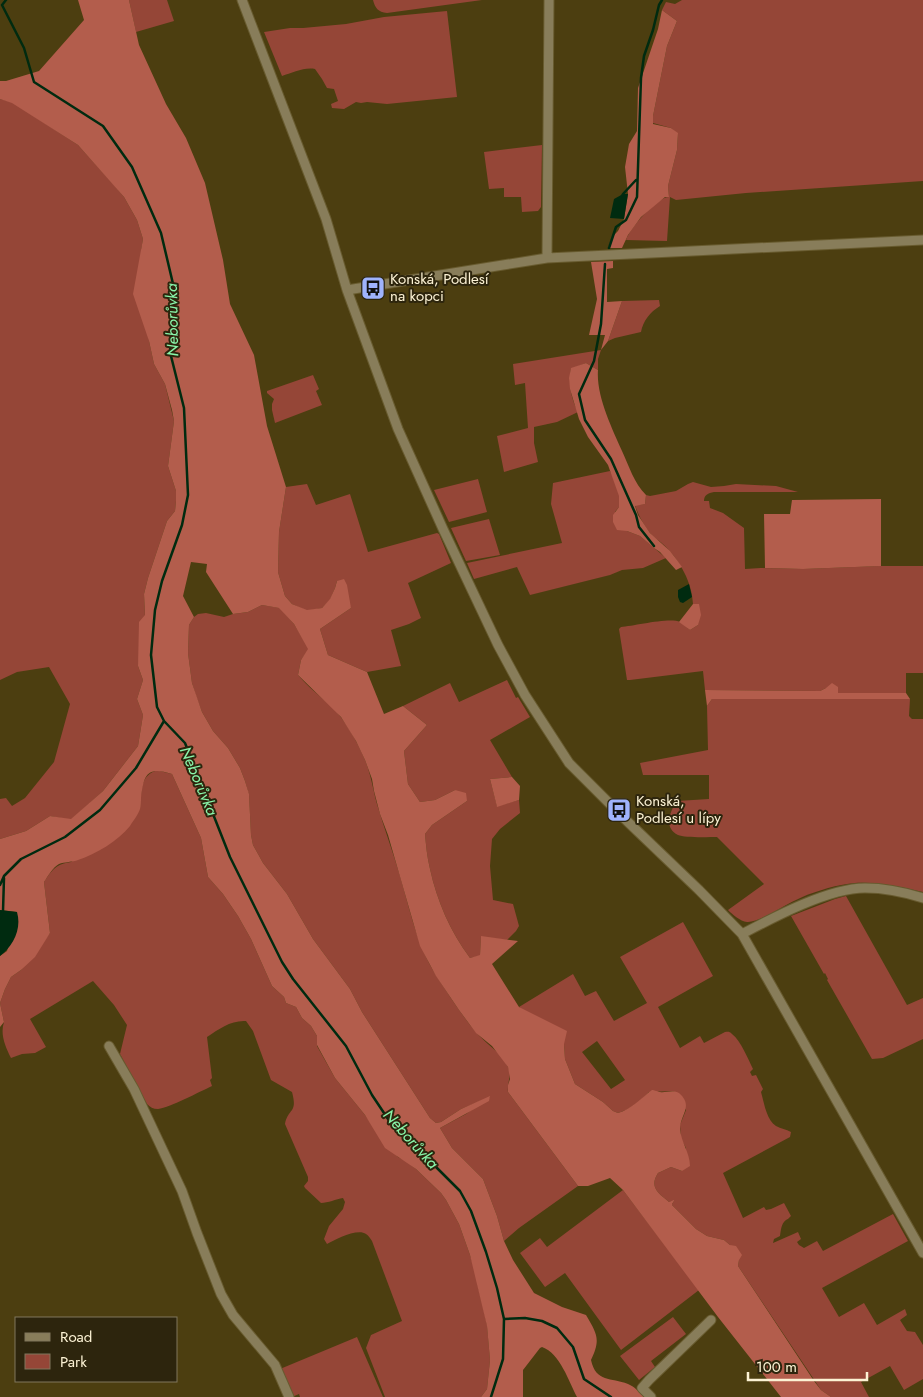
<svg xmlns="http://www.w3.org/2000/svg" width="923" height="1397" font-family="Jost,sans-serif">
	<style>
		.green { fill: #954637; fill-rule: evenodd }
		.forest { fill: #b35d4c }
		.water { fill: #002b10 }
		.lines { fill: none; stroke-linecap: round; stroke-linejoin: round }
		.stream { stroke: #002b10; stroke-width: 2.5 }
		.minor-casing { stroke: #685b2f; stroke-width: 11 }
		.minor { stroke: #887d5a; stroke-width: 9 }
		.labels { text-anchor: middle; dominant-baseline: central; stroke-width: 4; stroke-linejoin: round; paint-order: stroke }
		.poi-label { font-size: 15px; fill: #fcf2d4; stroke: #2d250d; text-anchor: start }
		.water-label { font-size: 16px; font-style: italic; fill: #89f6aa; stroke: #2d250d }
	</style>
	<rect width="100%" height="100%" fill="#4c3e10"/>
	<path class="green" d="M 129,0 L 167,0 L 174,21 L 136,32 Z
		M 373,0 L 482,0 L 387,13 C 378,12 375,8 373,0 Z
		M 682,0 L 923,0 L 923,181 L 746,193 L 676,200 L 670,197 L 667,241 L 626,240 C 630,228 657,197 669,197 L 668,186 L 677,150 L 678,134 L 671,128 L 653,123 L 653,116 L 667,46 L 677,21 L 662,10 L 666,2 L 675,4 Z
		M 447,11 L 457,97 L 387,104 L 367,102 L 361,103 L 356,102 L 344,109 L 332,108 L 331,104 L 338,101 L 334,89 L 327,88 L 322,79 L 315,69 C 304,67 292,73 282,76 L 264,32 L 290,28 L 303,28 L 346,24 L 384,17 Z
		M 0,99 L 12,102 L 78,145 L 114,185 L 124,197 L 137,220 L 143,239 L 141,251 L 149,341 L 154,364 L 165,384 L 174,421 L 168,466 L 176,491 L 176,501 L 175,511 L 167,521 L 148,578 L 144,594 L 145,616 L 138,666 L 143,680 L 137,699 L 143,715 L 138,746 L 103,791 L 71,820 L 50,816 L 26,831 L 0,839 L 0,799 L 6,798 L 12,806 L 25,798 L 54,762 L 70,704 L 49,667 L 17,672 L 0,680 Z
		M 542,145 L 541,207 L 538,211 L 522,212 L 521,197 L 504,197 L 504,188 L 489,189 L 484,152 Z
		M 659,300 L 660,306 C 650,312 643,321 641,332 L 615,338 L 608,341 L 622,301 Z
		M 601,350 L 598,359 L 598,370 L 586,363 L 571,369 C 568,384 571,398 578,412 L 557,422 L 534,427 L 534,443 L 538,462 L 504,472 L 497,436 L 528,428 L 525,383 L 515,385 L 513,364 Z
		M 313,375 L 319,389 L 316,391 L 322,405 L 275,423 L 272,410 L 272,404 L 274,399 L 267,393 L 267,391 Z
		M 610,471 C 614,478 622,498 620,505 C 619,508 617,509 615,512 L 627,531 L 640,536 L 666,558 L 643,568 L 622,570 L 610,575 L 530,595 L 517,567 L 474,579 L 467,563 L 562,543 L 551,504 L 553,483 Z
		M 478,479 L 487,512 L 449,522 L 434,490 Z
		M 693,482 L 711,487 L 724,486 L 736,484 L 776,486 L 798,492 L 714,492 C 708,493 704,495 704,501 L 709,501 L 710,508 L 723,513 L 744,528 L 745,569 L 761,568 L 803,569 L 879,566 L 923,566 L 923,673 L 906,673 L 906,693 L 838,693 L 826,688 L 820,691 L 705,690 L 703,671 L 630,680 L 627,680 L 619,629 L 621,627 C 634,626 670,617 680,622 C 684,624 687,628 690,630 L 698,625 L 699,605 L 693,604 C 692,582 680,561 665,546 C 660,541 654,538 650,533 C 644,525 638,515 635,505 L 645,504 L 646,495 L 650,496 L 676,491 L 688,484 Z
		M 307,484 L 316,505 L 350,494 L 368,552 L 437,533 L 439,534 L 451,563 L 408,583 L 421,618 L 409,624 L 391,630 L 401,666 L 367,672 L 328,655 L 320,629 L 351,608 L 337,581 L 335,588 L 330,600 L 322,608 L 307,611 L 292,604 L 285,596 L 278,572 L 279,532 L 286,487 Z
		M 489,519 L 500,555 L 466,561 L 451,528 Z
		M 262,605 L 280,608 L 294,624 L 309,649 L 301,660 L 298,675 C 308,687 320,696 331,706 C 346,721 357,741 365,760 C 371,775 373,789 377,804 C 384,828 393,852 400,876 C 410,910 417,945 436,975 C 448,994 461,1014 475,1031 C 485,1044 501,1051 508,1067 C 512,1076 507,1083 508,1092 L 578,1186 L 519,1228 L 504,1241 L 497,1216 L 483,1179 L 452,1148 L 440,1128 L 466,1114 L 490,1097 L 461,1109 L 441,1122 L 436,1123 L 430,1118 L 362,1012 L 350,989 L 313,939 L 287,894 L 263,863 L 253,845 L 251,835 L 249,795 L 245,781 L 240,768 L 228,748 L 213,731 L 202,712 L 196,696 L 192,683 L 188,653 L 189,625 L 194,617 L 198,614 L 206,613 L 224,617 L 233,614 L 248,612 Z
		M 507,680 L 516,698 L 518,697 L 530,717 L 490,740 L 512,777 L 490,779 L 497,806 L 519,800 L 520,813 L 500,829 L 492,839 L 490,866 L 493,900 L 513,904 L 519,926 L 516,931 L 507,940 L 481,937 L 480,956 L 470,958 C 450,931 437,901 430,869 C 427,857 426,845 425,834 L 432,825 L 467,801 L 455,790 L 435,800 L 420,802 L 408,784 L 404,751 L 427,725 L 403,706 L 450,683 L 459,702 Z
		M 712,699 L 910,699 L 909,716 L 912,719 L 923,719 L 923,892 C 901,887 870,880 847,884 C 833,886 809,893 796,900 C 784,905 759,923 747,922 C 740,921 733,915 728,910 L 764,884 L 717,837 C 709,837 684,838 678,835 C 663,828 670,811 677,801 L 709,799 L 709,775 L 643,775 L 640,763 L 708,750 L 707,706 Z
		M 155,771 L 160,771 L 172,774 L 201,838 L 208,877 L 223,894 L 238,916 L 251,939 L 272,986 L 284,997 L 286,1003 L 296,1007 L 302,1018 L 311,1026 L 317,1036 L 317,1046 L 335,1078 L 365,1115 L 375,1129 L 398,1157 L 406,1161 L 416,1169 L 441,1193 L 446,1200 L 459,1224 L 470,1255 L 477,1277 L 478,1287 L 483,1306 L 487,1325 L 490,1360 L 487,1389 L 481,1397 L 385,1397 L 366,1348 L 371,1335 L 402,1321 L 372,1241 C 370,1238 369,1236 366,1234 C 357,1228 335,1240 327,1244 L 324,1239 L 329,1226 L 343,1209 L 345,1202 L 343,1198 C 336,1199 328,1203 321,1203 L 305,1188 L 304,1186 L 308,1181 L 308,1177 L 285,1124 C 288,1108 298,1114 292,1092 L 271,1080 L 253,1031 L 246,1021 C 231,1020 219,1029 207,1037 L 212,1078 L 210,1080 L 212,1086 C 199,1092 171,1107 158,1109 C 153,1109 150,1107 147,1104 L 120,1054 L 127,1025 L 114,1005 L 93,981 L 30,1019 L 46,1047 L 35,1053 L 22,1054 L 11,1058 C 5,1046 0,1034 4,1022 L 0,1003 L 5,989 L 11,977 L 21,970 L 50,933 L 44,882 C 52,870 56,864 71,862 L 140,808 C 142,794 139,777 155,771 Z
		M 846,896 L 907,1005 L 923,998 L 923,1039 L 883,1058 L 872,1059 L 827,980 L 828,979 L 825,973 L 824,974 L 791,916 L 835,899 Z
		M 683,922 L 713,976 L 658,1007 L 680,1048 L 700,1036 L 704,1043 L 725,1032 C 728,1032 729,1031 732,1034 C 741,1041 748,1059 753,1069 L 750,1072 L 752,1076 L 756,1075 L 763,1089 L 761,1092 C 764,1102 766,1119 776,1126 C 781,1129 786,1129 791,1132 L 790,1137 L 723,1173 L 743,1218 L 764,1207 L 766,1210 L 771,1209 L 784,1203 L 791,1216 C 789,1218 788,1219 786,1220 C 781,1224 781,1230 780,1236 L 774,1239 L 773,1243 L 798,1232 L 801,1239 L 797,1242 L 799,1245 L 804,1248 L 817,1241 L 823,1251 L 893,1214 L 908,1241 L 822,1288 L 839,1317 L 864,1303 L 877,1325 L 905,1309 L 907,1315 L 900,1320 L 907,1331 L 915,1332 L 923,1345 L 923,1379 L 904,1390 L 890,1366 L 861,1382 L 869,1397 L 831,1397 L 821,1390 L 738,1266 L 739,1260 L 730,1245 L 724,1240 L 707,1236 L 696,1229 L 672,1205 L 672,1204 L 674,1201 L 669,1202 C 658,1193 649,1187 658,1173 L 671,1167 L 682,1171 L 686,1148 L 681,1139 L 680,1125 L 686,1110 L 674,1091 L 649,1092 C 641,1101 629,1110 618,1113 L 613,1111 L 603,1102 L 575,1084 L 565,1059 L 564,1044 L 519,1007 L 573,974 L 585,996 L 596,991 L 614,1021 L 647,1003 L 620,957 ZM 597,1041 L 625,1080 L 611,1089 L 582,1052 Z
		M 623,1190 L 699,1290 L 621,1350 L 565,1273 L 545,1287 L 520,1253 L 540,1238 L 547,1247 Z
		M 673,1317 L 686,1334 L 651,1361 L 655,1367 L 639,1380 L 620,1356 Z
		M 357,1337 L 383,1397 L 300,1397 L 299,1394 L 292,1397 L 280,1369 Z"/>
	<path class="forest" d="M 78,0 L 129,0 L 139,45 L 166,104 L 186,138 L 205,183 L 223,260 L 230,304 L 254,355 L 267,426 L 286,487 L 279,532 L 278,572 L 285,596 L 292,604 L 307,610 L 322,608 L 330,599 L 335,588 L 337,581 L 344,579 L 347,585 L 351,608 L 320,629 L 328,655 L 367,672 L 384,714 L 403,706 L 427,725 L 404,751 L 408,784 L 420,802 L 435,800 L 455,790 L 466,793 L 467,801 L 432,825 L 425,834 C 426,845 427,857 430,869 C 437,901 450,931 470,958 L 480,955 L 481,936 L 518,941 L 492,964 L 519,1007 L 567,1031 L 564,1044 L 565,1059 L 575,1084 L 603,1102 L 613,1111 L 618,1113 C 632,1109 641,1098 652,1090 C 654,1090 659,1092 660,1092 C 666,1093 673,1089 679,1093 C 694,1106 680,1115 680,1129 C 681,1142 690,1153 690,1166 L 682,1171 L 671,1167 L 658,1173 C 649,1187 658,1193 669,1202 L 674,1200 L 674,1201 L 672,1204 L 672,1205 L 696,1229 L 707,1236 L 724,1240 L 730,1245 L 736,1246 L 742,1255 L 739,1260 L 738,1266 L 814,1381 L 821,1390 L 831,1397 L 781,1397 L 718,1317 L 623,1190 L 610,1178 L 588,1186 L 578,1186 L 508,1092 L 508,1085 L 510,1079 L 508,1067 L 492,1046 L 476,1033 L 459,1010 L 436,976 L 420,946 L 388,835 L 380,814 L 374,791 L 372,779 L 365,760 L 356,741 L 341,717 L 298,675 L 301,660 L 308,649 L 294,624 L 279,608 L 262,605 L 248,612 L 233,614 L 206,572 L 207,564 L 191,562 L 183,596 L 194,617 L 189,625 L 188,653 L 192,683 L 202,712 L 213,731 L 228,748 L 240,768 L 245,781 L 249,794 L 251,835 L 253,845 L 263,863 L 287,894 L 313,939 L 350,989 L 362,1012 L 430,1118 L 436,1123 L 441,1122 L 461,1109 L 490,1096 L 489,1101 L 440,1128 L 452,1148 L 483,1179 L 497,1216 L 504,1241 L 513,1260 L 534,1293 L 562,1307 L 586,1315 C 597,1334 601,1339 591,1360 C 596,1383 611,1377 628,1384 C 635,1387 639,1392 644,1397 L 577,1397 C 569,1382 560,1353 542,1347 L 540,1348 L 523,1370 L 523,1397 L 481,1397 L 487,1389 L 490,1360 L 487,1326 L 470,1255 L 459,1224 L 446,1200 L 441,1193 L 416,1169 L 385,1148 L 365,1115 L 335,1078 L 317,1045 L 317,1036 L 311,1026 L 302,1018 L 296,1007 L 286,1003 L 284,997 L 272,986 L 251,939 L 238,916 L 223,894 L 208,877 L 201,838 L 172,774 C 147,766 144,774 141,798 C 141,801 141,806 140,809 C 138,815 133,821 130,826 C 118,841 96,854 78,860 C 73,862 64,862 59,864 C 53,867 48,876 44,882 L 50,933 L 35,957 L 21,970 L 11,977 L 5,989 L 0,1003 L 4,1022 L 0,1027 L 0,956 L 7,951 L 17,912 L 0,910 L 0,839 L 26,831 L 50,816 L 71,819 L 103,791 L 138,746 L 143,715 L 137,699 L 143,680 L 138,666 L 139,622 L 145,615 L 144,594 L 148,578 L 167,521 L 175,511 L 176,501 L 176,491 L 168,466 L 174,421 L 172,410 L 165,384 L 154,364 L 149,341 L 133,294 L 143,239 L 137,220 L 124,197 L 78,145 L 12,103 L 0,99 L 0,81 L 6,81 L 39,71 L 84,20 Z
		M 662,10 L 677,21 L 667,46 L 653,116 L 653,124 L 671,128 L 678,133 L 677,150 L 668,186 L 669,197 L 665,197 L 641,217 L 628,235 L 622,248 L 608,248 L 612,237 L 618,231 L 624,219 L 628,194 L 625,167 L 629,144 L 637,131 L 638,88 L 658,29 Z
		M 613,261 L 613,268 L 607,269 L 607,302 L 622,301 L 608,341 L 601,350 L 605,335 L 589,335 L 597,299 L 591,262 Z
		M 586,363 L 598,370 C 596,396 612,428 622,451 C 629,466 634,483 646,495 L 645,504 L 635,506 L 638,515 L 650,533 L 670,551 L 677,560 L 682,567 L 676,570 L 660,552 L 654,548 L 640,536 L 627,531 L 617,530 L 613,522 L 613,515 L 619,507 L 619,496 L 608,465 L 588,437 L 579,419 L 570,389 L 569,378 L 571,368 Z
		M 881,499 L 881,566 L 803,569 L 765,568 L 764,514 L 790,514 L 792,500 Z
		M 693,604 L 699,604 L 701,615 L 698,625 L 690,630 L 679,622 Z
		M 832,683 L 838,687 L 838,693 L 906,693 L 910,699 L 712,699 L 707,706 L 705,690 L 820,691 L 826,688 Z
		M 512,777 L 520,786 L 519,800 L 497,807 L 490,779 Z"/>
	<path class="water" d="M 623,194 L 628,194 L 624,219 L 610,218 L 614,199 Z
		M 689,584 L 692,597 L 683,603 L 680,602 L 678,597 L 678,590 Z
		M 0,910 L 17,912 C 22,929 13,946 0,956 Z"/>
	<g class="lines">
		<path class="stream" d="M 6,0 L 2,5 L 24,48 L 34,82 L 103,126 L 132,167 L 161,233 L 174,288 L 170,352 L 184,408 L 188,495 L 182,525 L 162,581 L 155,610 L 151,655 L 157,707 L 164,721 L 185,743 L 230,857 L 282,962 L 293,979 L 346,1046 L 372,1095 L 388,1119 L 460,1191 L 471,1211 L 486,1252 L 497,1288 L 504,1319 L 525,1318 L 542,1321 L 557,1328 L 573,1347 L 584,1379 L 611,1397
			M 622,196 L 623,194 L 636,180
			M 609,248 L 616,227 L 626,220 L 637,197 L 641,78 L 644,56 L 653,30 L 659,5 L 662,0
			M 605,264 L 601,324 L 594,361 L 579,394 L 585,420 L 611,459 L 636,515 L 639,527 L 654,546
			M 0,885 L 4,876 L 21,859 L 65,837 L 100,810 L 136,768 L 164,721
			M 0,918 L 3,911 L 4,878
			M 491,1397 L 503,1359 L 504,1319"/>
		<g class="minor-casing">
			<path id="minor" d="M 242,0 L 326,219 L 347,290 L 398,429 L 443,529 L 498,645 L 525,695 L 569,763 L 628,822 L 699,890 L 742,934 L 923,1253
				M 547,258 L 549,0
				M 347,290 L 547,258 L 923,240
				M 742,934 C 774,917 829,888 865,888 C 885,888 904,892 923,898
				M 109,1046 L 134,1089 L 182,1191 L 197,1233 L 221,1294 L 233,1315 L 275,1365 L 289,1397
				M 651,1397 L 642,1388 L 649,1380 L 711,1320"/>
		</g>
		<use href="#minor" class="minor"/>
	</g>
	<defs>
		<g id="bus-square" transform="scale(1.25)"><rect x="-9" y="-9" width="18" height="18" rx="4" fill="#9fb3fd" stroke="#2d250d"/><path d="M-5-6H5V4H4V6H2V4H-2V6H-4V4H-5ZM-3.5-4V0h7V-4ZM-3.5 1.2v1.5H-2V1.2ZM2 1.2v1.5H3.5V1.2Z" fill="#111"/></g>
	</defs>
	<g fill-rule="evenodd">
		<use href="#bus-square" x="373" y="288"/>
		<use href="#bus-square" x="619" y="810"/>
	</g>
	<g class="labels">
		<g class="poi-label">
			<text x="390" y="279">Konská, Podlesí<tspan x="390" dy="17">na kopci</tspan></text>
			<text x="636" y="801">Konská,<tspan x="636" dy="17">Podlesí u lípy</tspan></text>
		</g>
		<g class="water-label">
			<text transform="translate(172 320) rotate(-91)">Neborůvka</text>
			<text transform="translate(199 781) rotate(67)">Neborůvka</text>
			<text transform="translate(411 1139) rotate(48)">Neborůvka</text>
		</g>
	</g>
	<rect x="15" y="1317" width="162" height="65" fill="#2d250d" stroke="#80775d"/>
	<rect x="25" y="1333" width="25" height="8" fill="#887d5a" stroke="#80775d"/>
	<text x="60" y="1342" font-size="15" fill="#fcf2d4">Road</text>
	<rect x="25" y="1354" width="25" height="15" fill="#954637" stroke="#80775d"/>
	<text x="60" y="1367" font-size="15" fill="#fcf2d4">Park</text>
	<path d="M748 1372v8h119v-8" fill="none" stroke="#fcf2d4" stroke-width="2.5"/>
	<text x="756" y="1372" font-size="15" fill="#fcf2d4" stroke="#2d250d" stroke-width="4" paint-order="stroke">100 m</text>
</svg>
